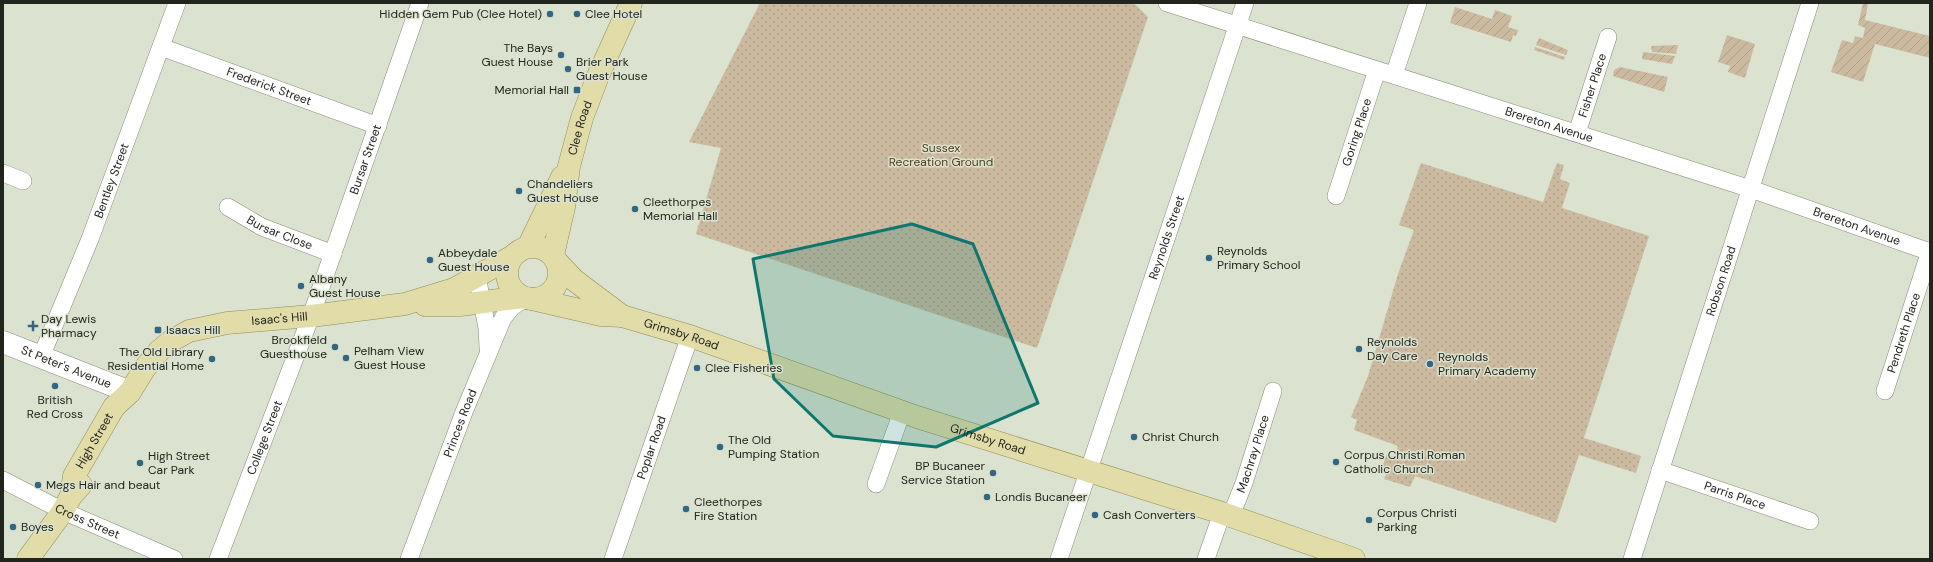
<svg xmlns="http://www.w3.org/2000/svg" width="1933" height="562" font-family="'DM Sans',sans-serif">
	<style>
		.park { fill: url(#park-dots) }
		.garden { fill: url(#garden-furrows) }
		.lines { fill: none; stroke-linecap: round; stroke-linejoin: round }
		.street-casing { stroke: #858b7a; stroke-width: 18 }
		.secondary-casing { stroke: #858b7a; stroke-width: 23 }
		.primary-casing { stroke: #928c53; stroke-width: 23 }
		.street { stroke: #fff; stroke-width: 17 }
		.secondary { stroke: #fff; stroke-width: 22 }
		.primary { stroke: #e2dca9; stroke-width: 22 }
		.marked { fill: #0f766e; fill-opacity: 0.2; stroke: #0f766e; stroke-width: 3; stroke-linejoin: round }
		.poi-dot { fill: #316782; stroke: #dbe2cf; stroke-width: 1.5 }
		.labels { text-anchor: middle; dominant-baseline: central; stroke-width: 3; stroke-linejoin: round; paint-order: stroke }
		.poi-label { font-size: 12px; fill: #22251e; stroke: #dbe2cf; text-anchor: start }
		.street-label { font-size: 12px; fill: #22251e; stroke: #dbe2cf }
		.park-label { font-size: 12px; fill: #523c13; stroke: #dbe2cf }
	</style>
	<defs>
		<pattern id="park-dots" width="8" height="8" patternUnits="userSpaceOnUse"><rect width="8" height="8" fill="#cbba9f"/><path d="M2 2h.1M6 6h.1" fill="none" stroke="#aea088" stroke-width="1.8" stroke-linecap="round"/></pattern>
		<pattern id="garden-furrows" width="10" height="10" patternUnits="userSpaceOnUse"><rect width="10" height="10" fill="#cbba9f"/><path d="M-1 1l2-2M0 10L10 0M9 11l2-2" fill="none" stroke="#aea088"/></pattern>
	</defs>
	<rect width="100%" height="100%" fill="#dbe2cf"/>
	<path class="park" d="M 760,3 L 1129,3 L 1136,5 L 1148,17 L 1037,348 L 696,234 L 721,148 L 689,142 Z
		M 1421,163 L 1543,202 L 1557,163 L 1564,165 L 1560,179 L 1570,183 L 1562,208 L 1649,236 L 1584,438 L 1641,456 L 1636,473 L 1579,455 L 1556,523 L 1415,476 L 1410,487 L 1384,479 L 1386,474 L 1380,472 L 1387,454 L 1394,457 L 1398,446 L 1354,430 L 1357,420 L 1351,417 L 1368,376 L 1398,274 L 1414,230 L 1399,225 Z"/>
	<path class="garden" d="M 1863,3 L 1868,4 L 1865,20 L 1930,36 L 1930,58 L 1875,44 L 1863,82 L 1831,72 L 1842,40 L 1853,43 L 1855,36 L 1863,38 L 1865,28 L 1858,25 Z
		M 1455,7 L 1492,19 L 1495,10 L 1512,16 L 1508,27 L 1518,30 L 1516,36 L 1513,35 L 1511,42 L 1450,23 Z
		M 1727,35 L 1755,44 L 1745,78 L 1728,72 L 1730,66 L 1718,62 Z
		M 1539,38 L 1568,50 L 1566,55 L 1536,45 Z
		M 1678,45 L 1676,54 L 1652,52 L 1651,46 Z
		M 1535,47 L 1565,57 L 1564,60 L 1534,50 Z
		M 1643,52 L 1675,56 L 1672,64 L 1642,59 Z
		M 1620,67 L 1668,77 L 1664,92 L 1613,76 L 1614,70 Z"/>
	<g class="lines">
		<g class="street-casing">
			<g id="street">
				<path id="s1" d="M 1167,3 L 1751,189 L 1930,252"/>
				<path id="s2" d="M 161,47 L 378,126"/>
				<path d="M 1394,75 L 1418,3"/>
				<path id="s3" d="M 1577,133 L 1608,37"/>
				<path d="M 3,173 L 23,181"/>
				<path id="s4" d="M 1336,196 L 1377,70"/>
				<path id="s5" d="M 228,207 L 262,227 L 333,254"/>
				<path d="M 477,276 L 487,328 L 488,347"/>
				<path id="s6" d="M 41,357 L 90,239 L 177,3"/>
				<path id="s7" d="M 1885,391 L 1930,251"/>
				<path id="s8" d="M 1660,470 L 1810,521"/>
				<path id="s9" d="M 3,480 L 63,511 L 174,559"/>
				<path d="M 876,484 L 902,412"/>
				<path id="s10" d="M 1231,516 L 1244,483 L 1273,391"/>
				<path id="s11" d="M 218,559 L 311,316 L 420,3"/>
				<path id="s12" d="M 409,559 L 464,412 L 503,318 L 512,307 L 526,298"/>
				<path id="s13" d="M 613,559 L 690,336"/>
				<path id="s14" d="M 1059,559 L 1245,3"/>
				<path d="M 1206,559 L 1222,513"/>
				<path id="s15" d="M 1632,559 L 1810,3"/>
			</g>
		</g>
		<g class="secondary-casing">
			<g id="secondary">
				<path id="s16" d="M 3,342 L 130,392"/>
			</g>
		</g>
		<g class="primary-casing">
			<g id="primary">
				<circle cx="533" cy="273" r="26"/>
				<path d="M 528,247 L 562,177"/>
				<path id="s17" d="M 553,255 L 564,207 L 569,166 L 582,118 L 598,76 L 631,3"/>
				<path d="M 557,262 L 574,280 L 622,316"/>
				<path id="s18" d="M 532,299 L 601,315 L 622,316 L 690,336 L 917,417 L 1222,513 L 1354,559"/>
				<path d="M 425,305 L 460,305 L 522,297"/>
				<path id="s19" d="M 71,496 L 74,476 L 114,407 L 130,392 L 145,368 L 159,351 L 171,341 L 189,331 L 227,323 L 311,316 L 405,304 L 454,289 L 513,256"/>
				<path d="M 28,559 L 63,511 L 71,496 L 81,485"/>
			</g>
		</g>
		<use href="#street" class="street"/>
		<use href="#secondary" class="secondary"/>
		<use href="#primary" class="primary"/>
	</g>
	<path class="marked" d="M 912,224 L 973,244 L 1038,403 L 936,447 L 833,436 L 774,379 L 753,259 Z"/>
	<g class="poi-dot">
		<circle cx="550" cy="14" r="4"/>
		<circle cx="577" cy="14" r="4"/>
		<circle cx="561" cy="55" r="4"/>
		<circle cx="568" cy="69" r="4"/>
		<rect x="573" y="86" width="8" height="8" rx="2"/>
		<circle cx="519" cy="191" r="4"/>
		<circle cx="635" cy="209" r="4"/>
		<circle cx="1209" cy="258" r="4"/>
		<circle cx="430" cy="260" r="4"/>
		<circle cx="301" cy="286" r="4"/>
		<path d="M31 320h4v4h4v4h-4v4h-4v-4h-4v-4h4z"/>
		<rect x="154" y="326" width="8" height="8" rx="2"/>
		<circle cx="335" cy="347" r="4"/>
		<circle cx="1359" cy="349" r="4"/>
		<circle cx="346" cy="358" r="4"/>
		<circle cx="212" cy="359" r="4"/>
		<circle cx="1430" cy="364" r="4"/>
		<circle cx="697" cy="368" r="4"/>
		<circle cx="55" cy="386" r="4"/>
		<circle cx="1134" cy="437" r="4"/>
		<circle cx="720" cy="447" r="4"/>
		<circle cx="1336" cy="462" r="4"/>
		<circle cx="140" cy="463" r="4"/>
		<circle cx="993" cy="473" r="4"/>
		<circle cx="38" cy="485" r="4"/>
		<circle cx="987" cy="497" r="4"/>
		<circle cx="686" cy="509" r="4"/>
		<circle cx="1095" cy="515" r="4"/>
		<circle cx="1369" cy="520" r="4"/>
		<circle cx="13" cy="527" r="4"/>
	</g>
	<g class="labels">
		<g class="poi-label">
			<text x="542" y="14" text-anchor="end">Hidden Gem Pub (Clee Hotel)</text>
			<text x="585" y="14">Clee Hotel</text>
			<text x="553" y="48" text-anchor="end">The Bays<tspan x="553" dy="14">Guest House</tspan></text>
			<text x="576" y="62">Brier Park<tspan x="576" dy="14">Guest House</tspan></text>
			<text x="569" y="90" text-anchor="end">Memorial Hall</text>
			<text x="527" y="184">Chandeliers<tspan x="527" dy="14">Guest House</tspan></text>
			<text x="643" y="202">Cleethorpes<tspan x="643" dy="14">Memorial Hall</tspan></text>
			<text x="1217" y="251">Reynolds<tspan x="1217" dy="14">Primary School</tspan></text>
			<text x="438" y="253">Abbeydale<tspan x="438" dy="14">Guest House</tspan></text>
			<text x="309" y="279">Albany<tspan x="309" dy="14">Guest House</tspan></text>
			<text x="41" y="319">Day Lewis<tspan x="41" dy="14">Pharmacy</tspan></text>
			<text x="166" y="330">Isaacs Hill</text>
			<text x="327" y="340" text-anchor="end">Brookfield<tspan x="327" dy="14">Guesthouse</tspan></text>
			<text x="1367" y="342">Reynolds<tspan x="1367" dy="14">Day Care</tspan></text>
			<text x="354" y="351">Pelham View<tspan x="354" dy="14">Guest House</tspan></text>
			<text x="204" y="352" text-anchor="end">The Old Library<tspan x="204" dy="14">Residential Home</tspan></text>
			<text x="1438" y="357">Reynolds<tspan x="1438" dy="14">Primary Academy</tspan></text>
			<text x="705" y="368">Clee Fisheries</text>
			<text x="55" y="400" text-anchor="middle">British<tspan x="55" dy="14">Red Cross</tspan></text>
			<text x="1142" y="437">Christ Church</text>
			<text x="728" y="440">The Old<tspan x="728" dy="14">Pumping Station</tspan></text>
			<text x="1344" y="455">Corpus Christi Roman<tspan x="1344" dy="14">Catholic Church</tspan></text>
			<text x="148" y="456">High Street<tspan x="148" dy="14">Car Park</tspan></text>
			<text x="985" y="466" text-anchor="end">BP Bucaneer<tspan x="985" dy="14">Service Station</tspan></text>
			<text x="46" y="485">Megs Hair and beaut</text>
			<text x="995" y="497">Londis Bucaneer</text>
			<text x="694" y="502">Cleethorpes<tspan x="694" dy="14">Fire Station</tspan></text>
			<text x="1377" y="513">Corpus Christi<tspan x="1377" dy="14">Parking</tspan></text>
			<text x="1103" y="515">Cash Converters</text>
			<text x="21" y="527">Boyes</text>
		</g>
		<g class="street-label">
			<text stroke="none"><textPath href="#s3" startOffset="50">Fisher Place</textPath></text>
			<text stroke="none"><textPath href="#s2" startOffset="115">Frederick Street</textPath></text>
			<text stroke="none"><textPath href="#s1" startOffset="401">Brereton Avenue</textPath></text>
			<text stroke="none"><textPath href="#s17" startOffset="130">Clee Road</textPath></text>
			<text stroke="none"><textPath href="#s4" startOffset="67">Goring Place</textPath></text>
			<text stroke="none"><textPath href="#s11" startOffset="426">Bursar Street</textPath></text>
			<text stroke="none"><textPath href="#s6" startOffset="190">Bentley Street</textPath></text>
			<text stroke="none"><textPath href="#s1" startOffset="725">Brereton Avenue</textPath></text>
			<text stroke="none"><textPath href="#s5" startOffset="58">Bursar Close</textPath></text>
			<text stroke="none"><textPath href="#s14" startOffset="339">Reynolds Street</textPath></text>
			<text stroke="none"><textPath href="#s15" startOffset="292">Robson Road</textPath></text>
			<text stroke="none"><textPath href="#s19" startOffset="300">Isaac's Hill</textPath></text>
			<text stroke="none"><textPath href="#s7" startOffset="61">Pendreth Place</textPath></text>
			<text stroke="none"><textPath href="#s18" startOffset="154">Grimsby Road</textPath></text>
			<text stroke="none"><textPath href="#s16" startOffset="68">St Peter's Avenue</textPath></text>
			<text stroke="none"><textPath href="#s12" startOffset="145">Princes Road</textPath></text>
			<text stroke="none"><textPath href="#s11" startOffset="130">College Street</textPath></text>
			<text stroke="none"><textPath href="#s18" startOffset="478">Grimsby Road</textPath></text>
			<text stroke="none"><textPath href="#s19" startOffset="61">High Street</textPath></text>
			<text stroke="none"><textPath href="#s13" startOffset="118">Poplar Road</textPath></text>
			<text stroke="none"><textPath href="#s10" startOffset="66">Machray Place</textPath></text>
			<text stroke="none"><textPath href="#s8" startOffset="79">Parris Place</textPath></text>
			<text stroke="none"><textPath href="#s9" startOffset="94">Cross Street</textPath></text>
		</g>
		<g class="park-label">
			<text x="941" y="148">Sussex<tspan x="941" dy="14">Recreation Ground</tspan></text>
		</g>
	</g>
	<rect width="1933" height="562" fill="none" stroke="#22251e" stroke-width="8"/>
</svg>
